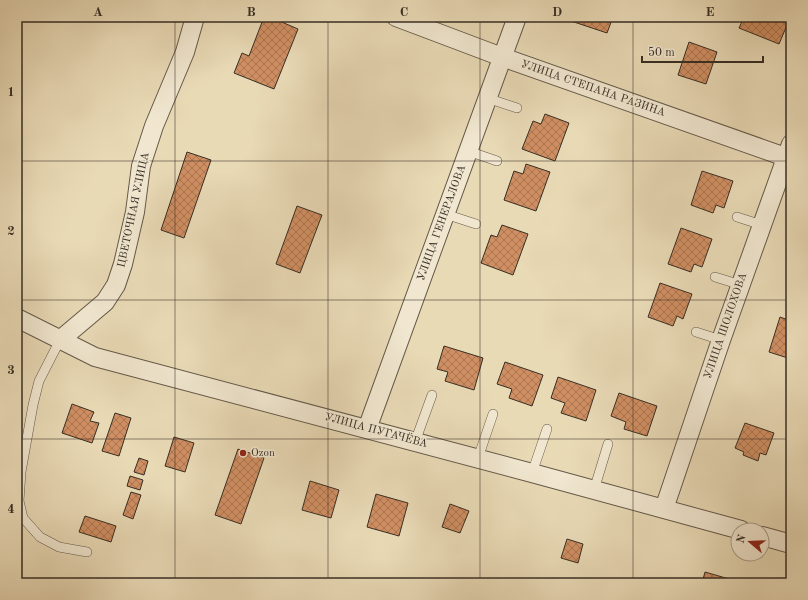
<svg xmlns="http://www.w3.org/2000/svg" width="808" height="600" font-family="'Old Standard TT',serif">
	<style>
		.building { fill: url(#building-cross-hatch); stroke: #372e24 }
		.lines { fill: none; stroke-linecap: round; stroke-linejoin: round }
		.service-casing { stroke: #645948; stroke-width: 10 }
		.minor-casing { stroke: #645948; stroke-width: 20 }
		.service { stroke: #f1e7d0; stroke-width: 9 }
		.minor { stroke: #f1e7d0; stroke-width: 18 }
		.grid { fill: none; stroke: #372e24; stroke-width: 1; stroke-opacity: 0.55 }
		.poi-dot { fill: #8f2418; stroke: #f1e7d0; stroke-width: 1.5 }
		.labels { text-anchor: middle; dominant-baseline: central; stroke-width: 3; stroke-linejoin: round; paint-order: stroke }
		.street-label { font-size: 11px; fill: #372e24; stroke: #f1e7d0 }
		.poi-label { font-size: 11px; fill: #372e24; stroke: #f1e7d0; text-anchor: start }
		.neatline { fill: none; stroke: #372e24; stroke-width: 1.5 }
		.grid-label { font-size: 13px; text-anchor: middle; font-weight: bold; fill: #372e24 }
	</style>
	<defs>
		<pattern id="building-cross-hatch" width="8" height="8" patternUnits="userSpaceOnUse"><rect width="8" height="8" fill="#d08f62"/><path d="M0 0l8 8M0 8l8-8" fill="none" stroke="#aa7551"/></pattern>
	</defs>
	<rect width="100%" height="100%" fill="#e9dab6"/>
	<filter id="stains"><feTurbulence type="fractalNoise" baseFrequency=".005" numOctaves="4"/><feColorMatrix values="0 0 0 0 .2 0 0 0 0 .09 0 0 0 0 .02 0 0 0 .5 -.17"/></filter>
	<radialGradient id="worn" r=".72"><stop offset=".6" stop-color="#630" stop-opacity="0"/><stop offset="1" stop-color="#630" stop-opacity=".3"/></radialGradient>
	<path class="building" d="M 264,17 L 270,17 L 298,29 L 274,89 L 234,73 L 242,53 L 249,56 Z
		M 572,17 L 613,17 L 607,33 L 571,21 Z
		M 744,17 L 788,17 L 790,18 L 779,44 L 739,28 Z
		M 689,42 L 717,52 L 706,84 L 678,75 Z
		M 545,114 L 569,123 L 555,161 L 522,149 L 533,121 L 541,124 Z
		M 187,152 L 211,160 L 184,238 L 161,230 Z
		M 526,164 L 550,172 L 536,211 L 504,200 L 514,171 L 523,174 Z
		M 702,171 L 733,181 L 724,208 L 716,205 L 713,213 L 691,205 Z
		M 297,206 L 322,215 L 300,273 L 276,264 Z
		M 502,225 L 528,234 L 513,275 L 481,263 L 491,235 L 497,237 Z
		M 681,228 L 712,239 L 702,267 L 694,264 L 691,272 L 668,264 Z
		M 660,283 L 692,294 L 683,319 L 677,316 L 673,326 L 648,317 Z
		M 780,317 L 791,321 L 791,359 L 769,352 Z
		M 444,346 L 483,358 L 474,390 L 445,381 L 448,372 L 437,369 Z
		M 505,362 L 543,375 L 532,406 L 509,398 L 512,389 L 497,384 Z
		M 558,377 L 596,390 L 586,421 L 561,413 L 565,403 L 551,398 Z
		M 619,393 L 657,406 L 647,436 L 624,429 L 626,422 L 611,416 Z
		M 72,404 L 94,412 L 90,421 L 99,423 L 92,443 L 62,433 Z
		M 115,413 L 131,418 L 119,456 L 102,451 Z
		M 745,423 L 774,433 L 766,455 L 760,453 L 758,461 L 743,455 L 744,452 L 735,448 Z
		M 174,437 L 194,443 L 185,472 L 165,466 Z
		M 238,449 L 264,458 L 241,524 L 215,515 Z
		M 139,458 L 148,461 L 144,475 L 134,472 Z
		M 130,476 L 143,480 L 140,490 L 127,486 Z
		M 310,481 L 339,490 L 331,518 L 302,510 Z
		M 131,492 L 141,495 L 133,519 L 123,515 Z
		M 376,494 L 408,503 L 399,536 L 367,527 Z
		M 450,504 L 469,511 L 460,533 L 442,527 Z
		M 85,516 L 116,526 L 111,542 L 79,532 Z
		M 567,539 L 583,544 L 578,563 L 561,558 Z
		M 705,572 L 743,583 L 702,583 Z"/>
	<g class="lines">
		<g class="service-casing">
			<path id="service" d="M 487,98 L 517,108
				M 468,151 L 497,161
				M 445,214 L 476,224
				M 737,217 L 762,225
				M 715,277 L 741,285
				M 696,332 L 721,340
				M 60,340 L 39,381 L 33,405 L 21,472 L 19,501 L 23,518 L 40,537 L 59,547 L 87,552
				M 415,442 L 432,395
				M 478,458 L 493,414
				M 532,473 L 547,429
				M 594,490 L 608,444"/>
		</g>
		<g class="minor-casing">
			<path id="minor" d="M 396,17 L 502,57 L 791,159
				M 17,318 L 95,357 L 532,473 L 741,530
				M 60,340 L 105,302 L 116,285 L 123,264 L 135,212 L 141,166 L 154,126 L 185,52 L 195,17
				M 367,429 L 517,17
				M 664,509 L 721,340 L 791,144
				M 762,536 L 791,544"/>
		</g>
		<use href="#service" class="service"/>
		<use href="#minor" class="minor"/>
	</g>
	<path class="grid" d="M 175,17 L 175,583M 328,17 L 328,583M 480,17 L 480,583M 633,17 L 633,583M 17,161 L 791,161M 17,300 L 791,300M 17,439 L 791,439"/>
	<circle class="poi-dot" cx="243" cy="453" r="4"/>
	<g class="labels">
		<g class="street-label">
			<text transform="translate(593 89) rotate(19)">УЛИЦА СТЕПАНА РАЗИНА</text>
			<text transform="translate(134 210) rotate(-78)">ЦВЕТОЧНАЯ УЛИЦА</text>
			<text transform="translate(442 223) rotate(-70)">УЛИЦА ГЕНЕРАЛОВА</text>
			<text transform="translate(726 326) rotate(-71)">УЛИЦА ШОЛОХОВА</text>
			<text transform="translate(376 431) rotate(15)">УЛИЦА ПУГАЧЁВА</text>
		</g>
		<g class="poi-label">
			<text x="251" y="453">Ozon</text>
		</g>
	</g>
	<rect width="808" height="600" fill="none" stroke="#e9dab6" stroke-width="44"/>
	<g transform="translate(750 542) rotate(289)"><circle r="19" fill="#f1e7d0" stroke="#a79d8b"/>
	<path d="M0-3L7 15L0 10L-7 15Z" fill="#8f2418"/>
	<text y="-6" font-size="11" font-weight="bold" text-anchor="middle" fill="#372e24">N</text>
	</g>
	<path d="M642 56v6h121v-6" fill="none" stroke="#372e24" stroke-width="2"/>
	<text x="648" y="56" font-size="12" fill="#372e24" stroke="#f1e7d0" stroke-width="3" paint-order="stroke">50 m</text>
	<rect x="22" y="22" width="764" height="556" class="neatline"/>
	<g class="grid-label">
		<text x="98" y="16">A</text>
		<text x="251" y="16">B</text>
		<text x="404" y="16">C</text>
		<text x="557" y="16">D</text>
		<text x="710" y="16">E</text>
		<text x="11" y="96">1</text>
		<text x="11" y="235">2</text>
		<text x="11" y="374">3</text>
		<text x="11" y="513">4</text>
	</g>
	<rect width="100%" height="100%" filter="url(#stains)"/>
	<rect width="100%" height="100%" fill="url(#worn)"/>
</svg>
